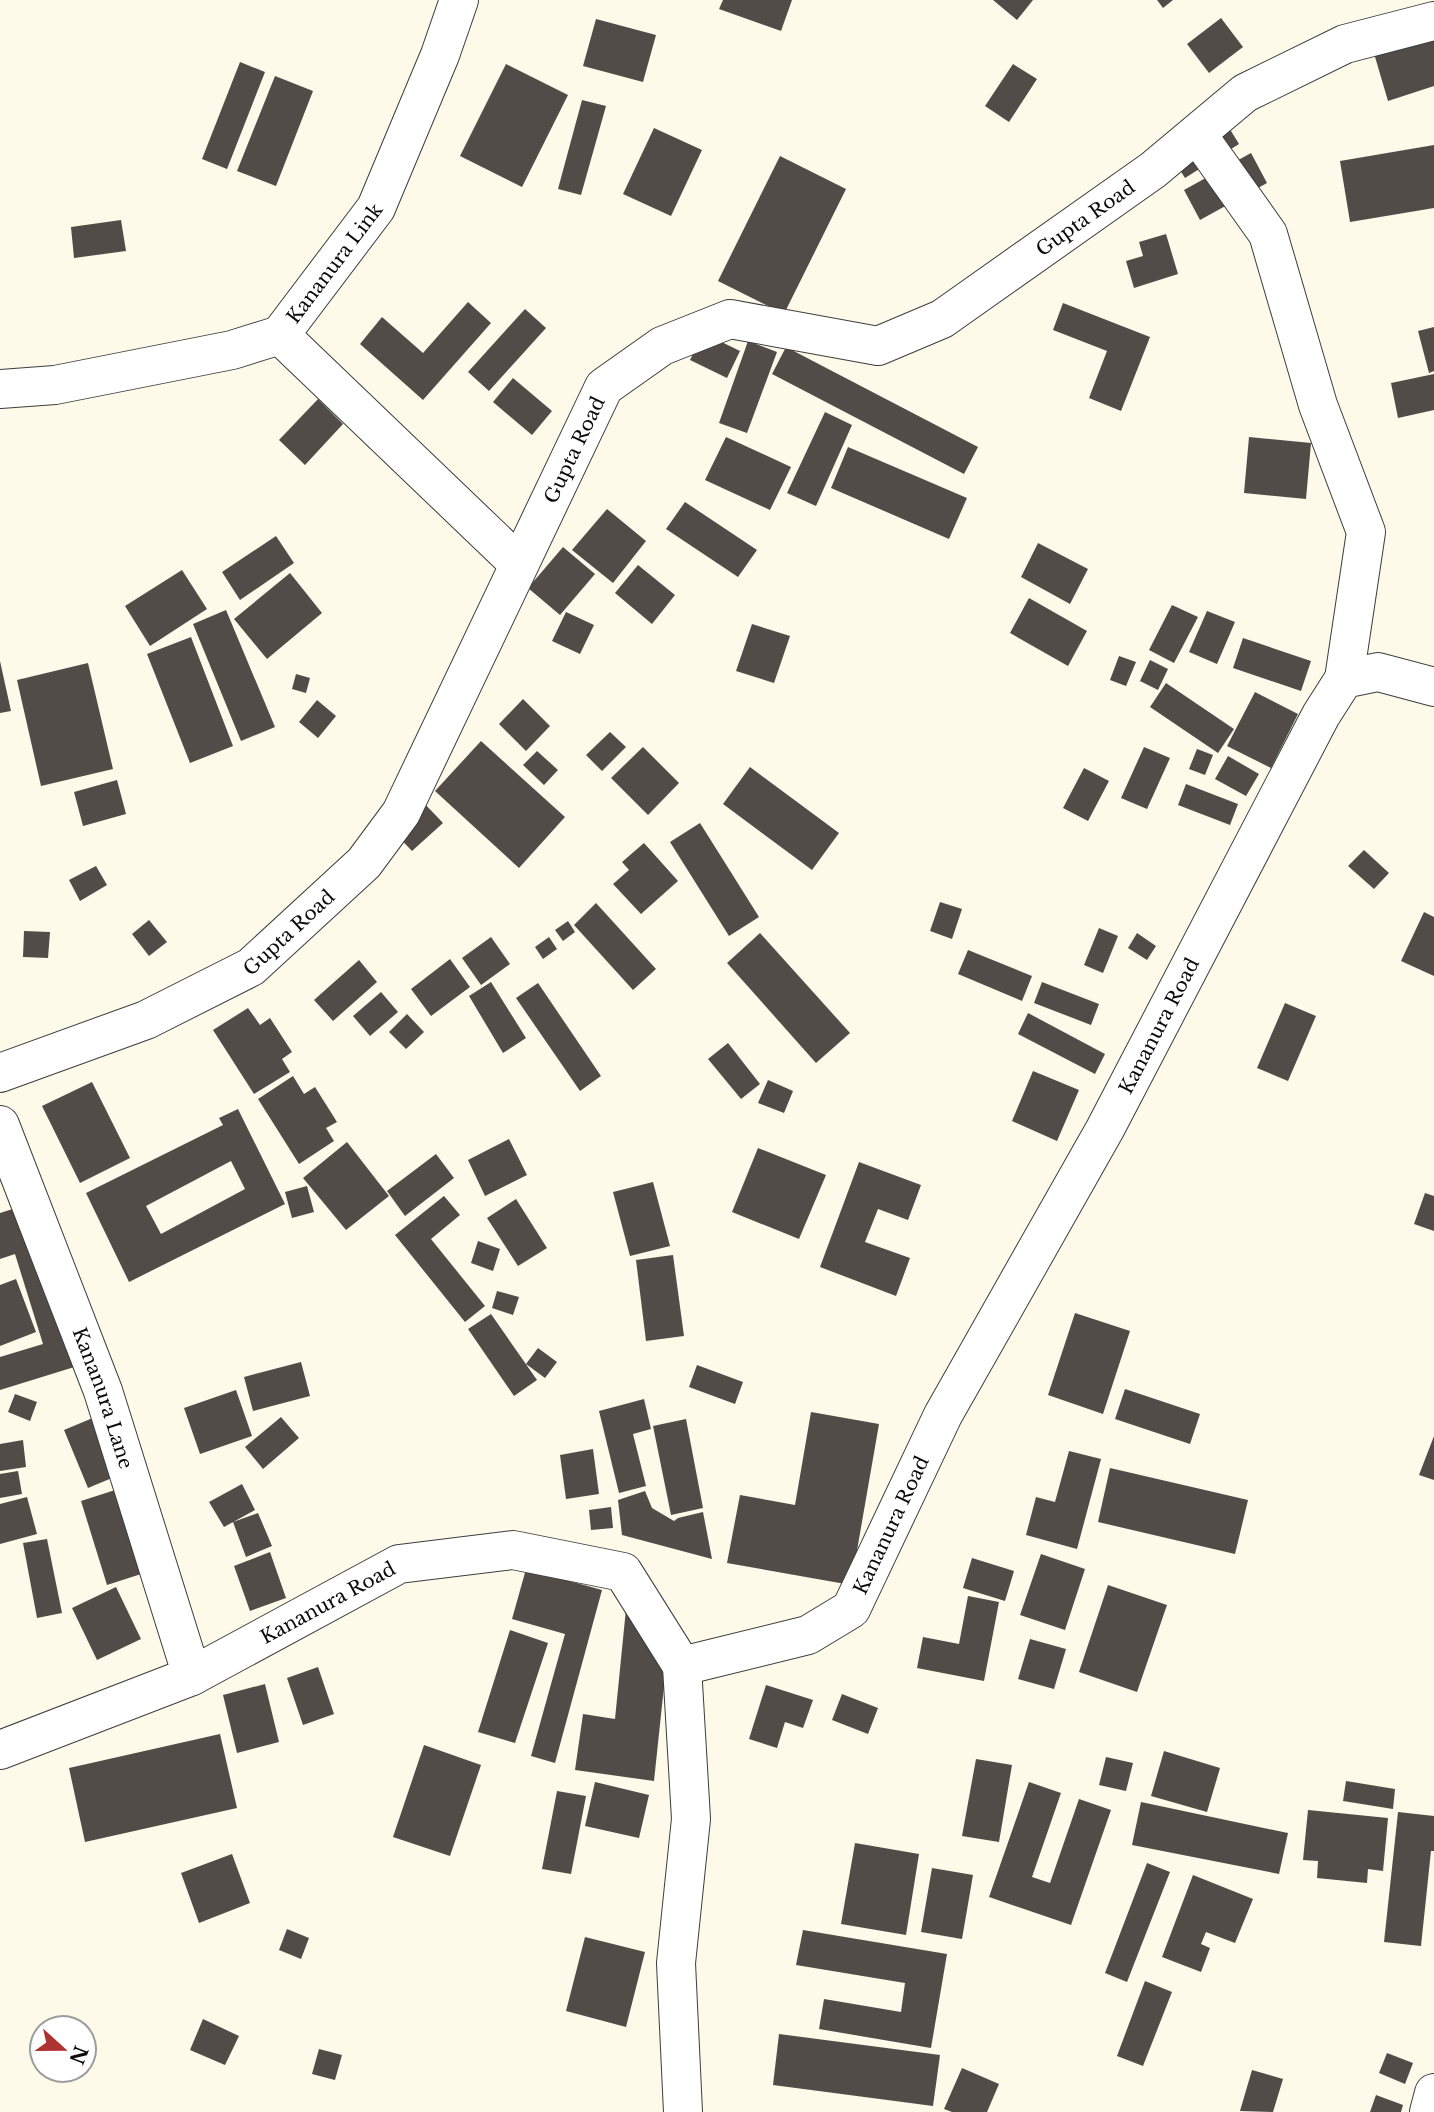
<svg xmlns="http://www.w3.org/2000/svg" width="1434" height="2112" font-family="'Libre Baskerville',serif">
	<style>
		.building { fill: #524c48; fill-rule: evenodd }
		.lines { fill: none; stroke-linecap: round; stroke-linejoin: round }
		.minor-casing { stroke: #3d3d3d; stroke-width: 40 }
		.minor { stroke: #fff; stroke-width: 38 }
		.labels { text-anchor: middle; dominant-baseline: central; stroke-width: 7; stroke-linejoin: round; paint-order: stroke }
		.street-label { font-size: 19px; fill: #0a0a0a; stroke: #fff }
	</style>
	<rect width="100%" height="100%" fill="#fdfae9"/>
	<path class="building" d="M 723,0 L 792,0 L 781,31 L 719,9 Z
		M 993,0 L 1033,0 L 1017,20 Z
		M 1157,0 L 1173,0 L 1163,8 Z
		M 1221,18 L 1243,47 L 1209,73 L 1187,44 Z
		M 596,19 L 656,35 L 643,82 L 583,66 Z
		M 1434,31 L 1434,86 L 1388,101 L 1373,50 Z
		M 240,62 L 265,72 L 227,169 L 202,159 Z
		M 506,64 L 568,95 L 522,187 L 460,156 Z
		M 1013,64 L 1037,79 L 1009,122 L 985,106 Z
		M 275,76 L 313,91 L 276,186 L 237,171 Z
		M 582,100 L 606,106 L 581,195 L 558,189 Z
		M 1228,126 L 1239,144 L 1185,178 L 1173,159 Z
		M 654,128 L 702,150 L 671,216 L 623,194 Z
		M 1434,145 L 1434,208 L 1350,222 L 1340,161 Z
		M 1251,153 L 1267,183 L 1200,220 L 1184,190 Z
		M 780,156 L 846,189 L 784,314 L 718,281 Z
		M 121,220 L 126,251 L 74,258 L 71,227 Z
		M 1166,234 L 1178,274 L 1134,288 L 1126,261 L 1143,256 L 1139,242 Z
		M 468,302 L 491,323 L 423,400 L 360,344 L 382,317 L 423,353 Z
		M 1063,303 L 1150,337 L 1121,411 L 1089,398 L 1107,351 L 1053,330 Z
		M 525,309 L 546,328 L 489,391 L 468,372 Z
		M 1434,327 L 1434,371 L 1429,373 L 1418,331 Z
		M 703,333 L 740,351 L 727,378 L 690,360 Z
		M 748,341 L 777,352 L 747,433 L 719,423 Z
		M 786,347 L 978,447 L 964,474 L 772,374 Z
		M 1434,374 L 1434,410 L 1398,418 L 1391,383 Z
		M 513,378 L 552,411 L 532,435 L 493,402 Z
		M 318,399 L 343,424 L 305,465 L 279,440 Z
		M 825,412 L 852,425 L 816,506 L 787,493 Z
		M 726,437 L 791,467 L 770,510 L 705,480 Z
		M 1249,437 L 1311,443 L 1306,499 L 1244,493 Z
		M 848,447 L 967,498 L 949,539 L 831,488 Z
		M 685,502 L 757,550 L 738,577 L 666,529 Z
		M 607,509 L 646,541 L 613,583 L 572,550 Z
		M 276,536 L 294,563 L 240,600 L 222,572 Z
		M 1038,543 L 1088,569 L 1070,604 L 1021,577 Z
		M 563,547 L 595,574 L 560,615 L 528,588 Z
		M 638,565 L 675,595 L 652,624 L 615,593 Z
		M 182,570 L 207,609 L 150,646 L 125,606 Z
		M 290,573 L 322,613 L 267,659 L 234,619 Z
		M 1029,598 L 1087,631 L 1068,666 L 1010,633 Z
		M 1172,605 L 1198,617 L 1174,663 L 1149,650 Z
		M 226,610 L 275,727 L 241,741 L 193,624 Z
		M 1207,611 L 1235,622 L 1217,664 L 1189,652 Z
		M 566,612 L 594,625 L 580,654 L 552,641 Z
		M 752,624 L 790,636 L 774,683 L 736,671 Z
		M 191,637 L 233,746 L 190,763 L 147,654 Z
		M 1243,638 L 1311,661 L 1301,691 L 1233,668 Z
		M 1119,656 L 1136,662 L 1126,686 L 1110,680 Z
		M 1150,660 L 1168,669 L 1158,690 L 1140,681 Z
		M 0,661 L 11,711 L 0,713 Z
		M 88,663 L 113,769 L 41,786 L 17,680 Z
		M 296,674 L 310,678 L 306,693 L 292,689 Z
		M 1166,683 L 1234,729 L 1218,753 L 1150,707 Z
		M 1255,692 L 1298,714 L 1271,768 L 1227,746 Z
		M 523,699 L 550,726 L 526,751 L 499,724 Z
		M 317,700 L 336,716 L 318,738 L 299,722 Z
		M 610,732 L 626,747 L 602,771 L 586,755 Z
		M 481,741 L 565,817 L 519,868 L 435,791 Z
		M 643,747 L 679,783 L 648,815 L 611,778 Z
		M 1144,747 L 1170,758 L 1147,809 L 1121,798 Z
		M 1197,749 L 1213,755 L 1205,775 L 1189,769 Z
		M 537,751 L 558,770 L 544,785 L 523,765 Z
		M 1228,756 L 1259,774 L 1246,796 L 1215,779 Z
		M 750,767 L 839,833 L 812,870 L 723,804 Z
		M 1084,768 L 1109,781 L 1088,821 L 1063,808 Z
		M 117,780 L 126,814 L 83,826 L 74,792 Z
		M 1186,784 L 1238,804 L 1230,825 L 1178,805 Z
		M 423,802 L 443,823 L 412,851 L 392,830 Z
		M 700,823 L 759,917 L 729,936 L 670,842 Z
		M 644,843 L 678,881 L 641,914 L 613,884 L 629,870 L 622,862 Z
		M 1364,850 L 1389,873 L 1374,889 L 1348,866 Z
		M 96,866 L 107,885 L 80,901 L 69,880 Z
		M 940,902 L 962,909 L 952,939 L 930,931 Z
		M 596,903 L 656,969 L 633,990 L 574,925 Z
		M 1424,912 L 1434,917 L 1434,976 L 1401,961 Z
		M 149,920 L 167,942 L 149,956 L 132,934 Z
		M 568,921 L 575,932 L 563,941 L 555,930 Z
		M 1099,928 L 1118,936 L 1103,973 L 1084,965 Z
		M 24,931 L 50,932 L 48,958 L 23,957 Z
		M 760,933 L 850,1033 L 816,1063 L 727,963 Z
		M 1137,933 L 1156,946 L 1147,960 L 1128,948 Z
		M 491,937 L 510,964 L 481,985 L 462,958 Z
		M 549,937 L 557,949 L 543,959 L 535,947 Z
		M 968,950 L 1032,976 L 1022,1001 L 958,974 Z
		M 450,959 L 470,987 L 431,1016 L 411,989 Z
		M 359,960 L 377,982 L 333,1021 L 314,1000 Z
		M 491,982 L 526,1038 L 503,1053 L 469,996 Z
		M 1042,982 L 1099,1004 L 1091,1025 L 1034,1003 Z
		M 538,983 L 601,1076 L 580,1091 L 516,998 Z
		M 381,992 L 398,1012 L 370,1036 L 353,1016 Z
		M 1285,1003 L 1316,1016 L 1288,1081 L 1257,1068 Z
		M 248,1008 L 260,1025 L 270,1018 L 292,1052 L 282,1059 L 290,1072 L 254,1094 L 213,1030 Z
		M 1028,1013 L 1105,1054 L 1095,1074 L 1018,1034 Z
		M 407,1014 L 424,1032 L 406,1049 L 389,1032 Z
		M 728,1043 L 760,1084 L 741,1099 L 708,1059 Z
		M 1033,1071 L 1079,1090 L 1057,1141 L 1012,1121 Z
		M 293,1076 L 304,1094 L 315,1087 L 337,1122 L 326,1128 L 334,1141 L 299,1164 L 258,1099 Z
		M 768,1080 L 793,1091 L 784,1113 L 758,1103 Z
		M 92,1082 L 130,1158 L 80,1183 L 42,1106 Z
		M 238,1109 L 285,1204 L 129,1282 L 86,1193 L 223,1125 L 219,1118 ZM 231,1161 L 245,1189 L 161,1234 L 146,1206 Z
		M 509,1139 L 527,1175 L 485,1196 L 468,1160 Z
		M 347,1142 L 389,1196 L 346,1230 L 303,1178 Z
		M 758,1148 L 826,1175 L 799,1239 L 732,1212 Z
		M 436,1154 L 454,1178 L 405,1216 L 387,1191 Z
		M 859,1162 L 921,1185 L 908,1220 L 878,1209 L 865,1242 L 910,1258 L 896,1296 L 820,1267 Z
		M 653,1182 L 670,1246 L 630,1256 L 613,1192 Z
		M 307,1186 L 314,1212 L 292,1218 L 285,1192 Z
		M 1425,1193 L 1434,1196 L 1434,1231 L 1414,1224 Z
		M 444,1196 L 460,1215 L 431,1239 L 485,1306 L 465,1322 L 395,1235 Z
		M 516,1199 L 547,1248 L 518,1266 L 487,1218 Z
		M 35,1202 L 84,1364 L 0,1390 L 0,1357 L 43,1344 L 15,1254 L 0,1259 L 0,1213 Z
		M 478,1241 L 500,1249 L 493,1271 L 471,1263 Z
		M 673,1255 L 684,1336 L 646,1341 L 636,1260 Z
		M 16,1279 L 36,1332 L 0,1346 L 0,1285 Z
		M 497,1291 L 519,1297 L 513,1315 L 492,1308 Z
		M 1075,1313 L 1130,1331 L 1103,1414 L 1048,1395 Z
		M 491,1314 L 537,1380 L 514,1396 L 468,1329 Z
		M 538,1348 L 557,1362 L 545,1378 L 526,1364 Z
		M 301,1362 L 310,1396 L 253,1411 L 244,1377 Z
		M 697,1365 L 743,1382 L 735,1404 L 689,1387 Z
		M 1125,1389 L 1200,1414 L 1190,1444 L 1115,1419 Z
		M 236,1390 L 252,1436 L 200,1454 L 184,1408 Z
		M 15,1394 L 37,1402 L 30,1421 L 8,1412 Z
		M 644,1399 L 651,1429 L 633,1434 L 646,1486 L 619,1493 L 599,1411 Z
		M 119,1407 L 143,1465 L 88,1488 L 64,1430 Z
		M 811,1412 L 879,1424 L 851,1585 L 727,1563 L 740,1495 L 795,1505 Z
		M 281,1417 L 299,1438 L 263,1469 L 245,1447 Z
		M 686,1419 L 703,1508 L 671,1515 L 653,1426 Z
		M 1434,1436 L 1434,1480 L 1419,1475 Z
		M 23,1440 L 26,1467 L 0,1471 L 0,1444 Z
		M 593,1449 L 599,1494 L 566,1499 L 560,1455 Z
		M 1069,1451 L 1101,1459 L 1077,1549 L 1026,1535 L 1036,1497 L 1055,1502 Z
		M 1110,1468 L 1248,1500 L 1235,1554 L 1098,1522 Z
		M 18,1471 L 22,1494 L 0,1498 L 0,1474 Z
		M 143,1481 L 169,1565 L 107,1585 L 81,1501 Z
		M 242,1484 L 255,1510 L 224,1527 L 209,1502 Z
		M 645,1491 L 652,1508 L 674,1521 L 678,1518 L 703,1512 L 712,1559 L 622,1535 L 618,1500 Z
		M 27,1497 L 37,1534 L 0,1544 L 0,1504 Z
		M 611,1507 L 613,1528 L 591,1530 L 589,1510 Z
		M 258,1513 L 272,1546 L 246,1557 L 233,1522 Z
		M 47,1539 L 62,1613 L 37,1618 L 23,1543 Z
		M 270,1552 L 286,1598 L 250,1611 L 234,1566 Z
		M 1041,1554 L 1085,1569 L 1065,1630 L 1020,1615 Z
		M 972,1558 L 1014,1571 L 1005,1601 L 963,1588 Z
		M 526,1569 L 602,1590 L 555,1763 L 531,1756 L 565,1634 L 512,1619 Z
		M 1108,1585 L 1167,1605 L 1137,1692 L 1079,1672 Z
		M 116,1587 L 141,1639 L 97,1660 L 72,1608 Z
		M 968,1596 L 999,1602 L 984,1681 L 917,1668 L 923,1637 L 959,1644 Z
		M 626,1609 L 667,1658 L 654,1781 L 575,1770 L 583,1714 L 615,1719 Z
		M 510,1630 L 548,1643 L 515,1743 L 478,1732 Z
		M 1030,1639 L 1066,1649 L 1054,1689 L 1018,1679 Z
		M 318,1667 L 334,1714 L 303,1725 L 287,1678 Z
		M 265,1684 L 279,1742 L 237,1753 L 223,1695 Z
		M 766,1685 L 813,1700 L 803,1728 L 785,1722 L 777,1748 L 749,1739 Z
		M 842,1694 L 878,1708 L 868,1734 L 832,1720 Z
		M 220,1734 L 237,1808 L 85,1842 L 69,1768 Z
		M 424,1745 L 481,1765 L 450,1856 L 393,1837 Z
		M 1164,1751 L 1220,1768 L 1207,1812 L 1151,1796 Z
		M 1106,1757 L 1133,1763 L 1126,1791 L 1099,1785 Z
		M 976,1759 L 1012,1765 L 999,1842 L 962,1836 Z
		M 1346,1781 L 1395,1789 L 1393,1809 L 1343,1801 Z
		M 595,1782 L 649,1795 L 639,1838 L 585,1826 Z
		M 1029,1782 L 1061,1793 L 1032,1877 L 1050,1883 L 1079,1799 L 1111,1810 L 1071,1925 L 989,1897 Z
		M 557,1791 L 586,1796 L 571,1874 L 542,1869 Z
		M 1141,1802 L 1288,1833 L 1279,1874 L 1132,1845 Z
		M 1308,1810 L 1388,1818 L 1383,1871 L 1368,1869 L 1367,1883 L 1317,1878 L 1318,1861 L 1303,1860 Z
		M 1398,1812 L 1434,1816 L 1434,1851 L 1431,1851 L 1421,1946 L 1384,1942 Z
		M 855,1843 L 919,1854 L 906,1935 L 841,1924 Z
		M 232,1854 L 250,1903 L 199,1923 L 181,1873 Z
		M 1147,1863 L 1170,1872 L 1127,1982 L 1105,1973 Z
		M 932,1868 L 973,1875 L 962,1939 L 921,1932 Z
		M 1193,1875 L 1253,1899 L 1235,1943 L 1206,1932 L 1201,1944 L 1210,1948 L 1201,1972 L 1162,1957 Z
		M 287,1929 L 309,1938 L 301,1959 L 279,1950 Z
		M 803,1930 L 947,1954 L 931,2048 L 819,2029 L 824,1999 L 901,2012 L 905,1983 L 796,1965 Z
		M 585,1937 L 645,1952 L 626,2027 L 566,2011 Z
		M 1145,1981 L 1172,1992 L 1143,2066 L 1117,2056 Z
		M 203,2019 L 239,2036 L 225,2065 L 190,2050 Z
		M 779,2034 L 940,2055 L 933,2106 L 773,2085 Z
		M 319,2049 L 342,2055 L 335,2080 L 312,2074 Z
		M 1387,2053 L 1413,2063 L 1405,2084 L 1379,2073 Z
		M 962,2068 L 999,2084 L 987,2112 L 952,2112 L 944,2109 Z
		M 1252,2070 L 1283,2079 L 1273,2112 L 1240,2111 Z
		M 1376,2095 L 1403,2105 L 1401,2112 L 1370,2112 Z"/>
	<g class="lines">
		<g class="minor-casing">
			<g id="minor">
				<path d="M 1197,134 L 1268,234 L 1318,405 L 1366,532 L 1344,679"/>
				<path d="M 280,335 L 519,564"/>
				<path id="s1" d="M 0,389 L 55,385 L 232,350 L 280,335 L 376,208 L 440,55 L 459,0"/>
				<path id="s2" d="M 0,1073 L 146,1020 L 251,967 L 364,863 L 401,813 L 604,387 L 662,346 L 730,319 L 878,346 L 942,319 L 1153,170 L 1245,93 L 1345,44 L 1434,21"/>
				<path id="s3" d="M 0,1125 L 103,1391 L 192,1676"/>
				<path d="M 682,1666 L 691,1819 L 676,1963 L 683,2112"/>
				<path id="s4" d="M 0,1750 L 192,1676 L 399,1564 L 513,1550 L 623,1572 L 682,1666 L 808,1635 L 851,1609 L 943,1415 L 1105,1129 L 1321,715 L 1344,679 L 1378,672 L 1434,687"/>
				<path d="M 1429,2112 L 1434,2093"/>
			</g>
		</g>
		<use href="#minor" class="minor"/>
	</g>
	<g class="labels">
		<g class="street-label">
			<text stroke="none"><textPath href="#s2" startOffset="1500">Gupta Road</textPath></text>
			<text stroke="none"><textPath href="#s1" startOffset="376">Kananura Link</textPath></text>
			<text stroke="none"><textPath href="#s2" startOffset="891">Gupta Road</textPath></text>
			<text stroke="none"><textPath href="#s2" startOffset="324">Gupta Road</textPath></text>
			<text stroke="none"><textPath href="#s4" startOffset="1619">Kananura Road</textPath></text>
			<text stroke="none"><textPath href="#s3" startOffset="292">Kananura Lane</textPath></text>
			<text stroke="none"><textPath href="#s4" startOffset="1052">Kananura Road</textPath></text>
			<text stroke="none"><textPath href="#s4" startOffset="360">Kananura Road</textPath></text>
		</g>
	</g>
	<g transform="translate(63 2049) rotate(111)"><circle r="33" fill="#ffffff" stroke="#9d9d9d" stroke-width="2"/>
	<path d="M0-5L12 26L0 18L-12 26Z" fill="#ac3331"/>
	<text y="-10" font-size="19" font-weight="bold" text-anchor="middle" fill="#0a0a0a">N</text>
	</g>
</svg>
